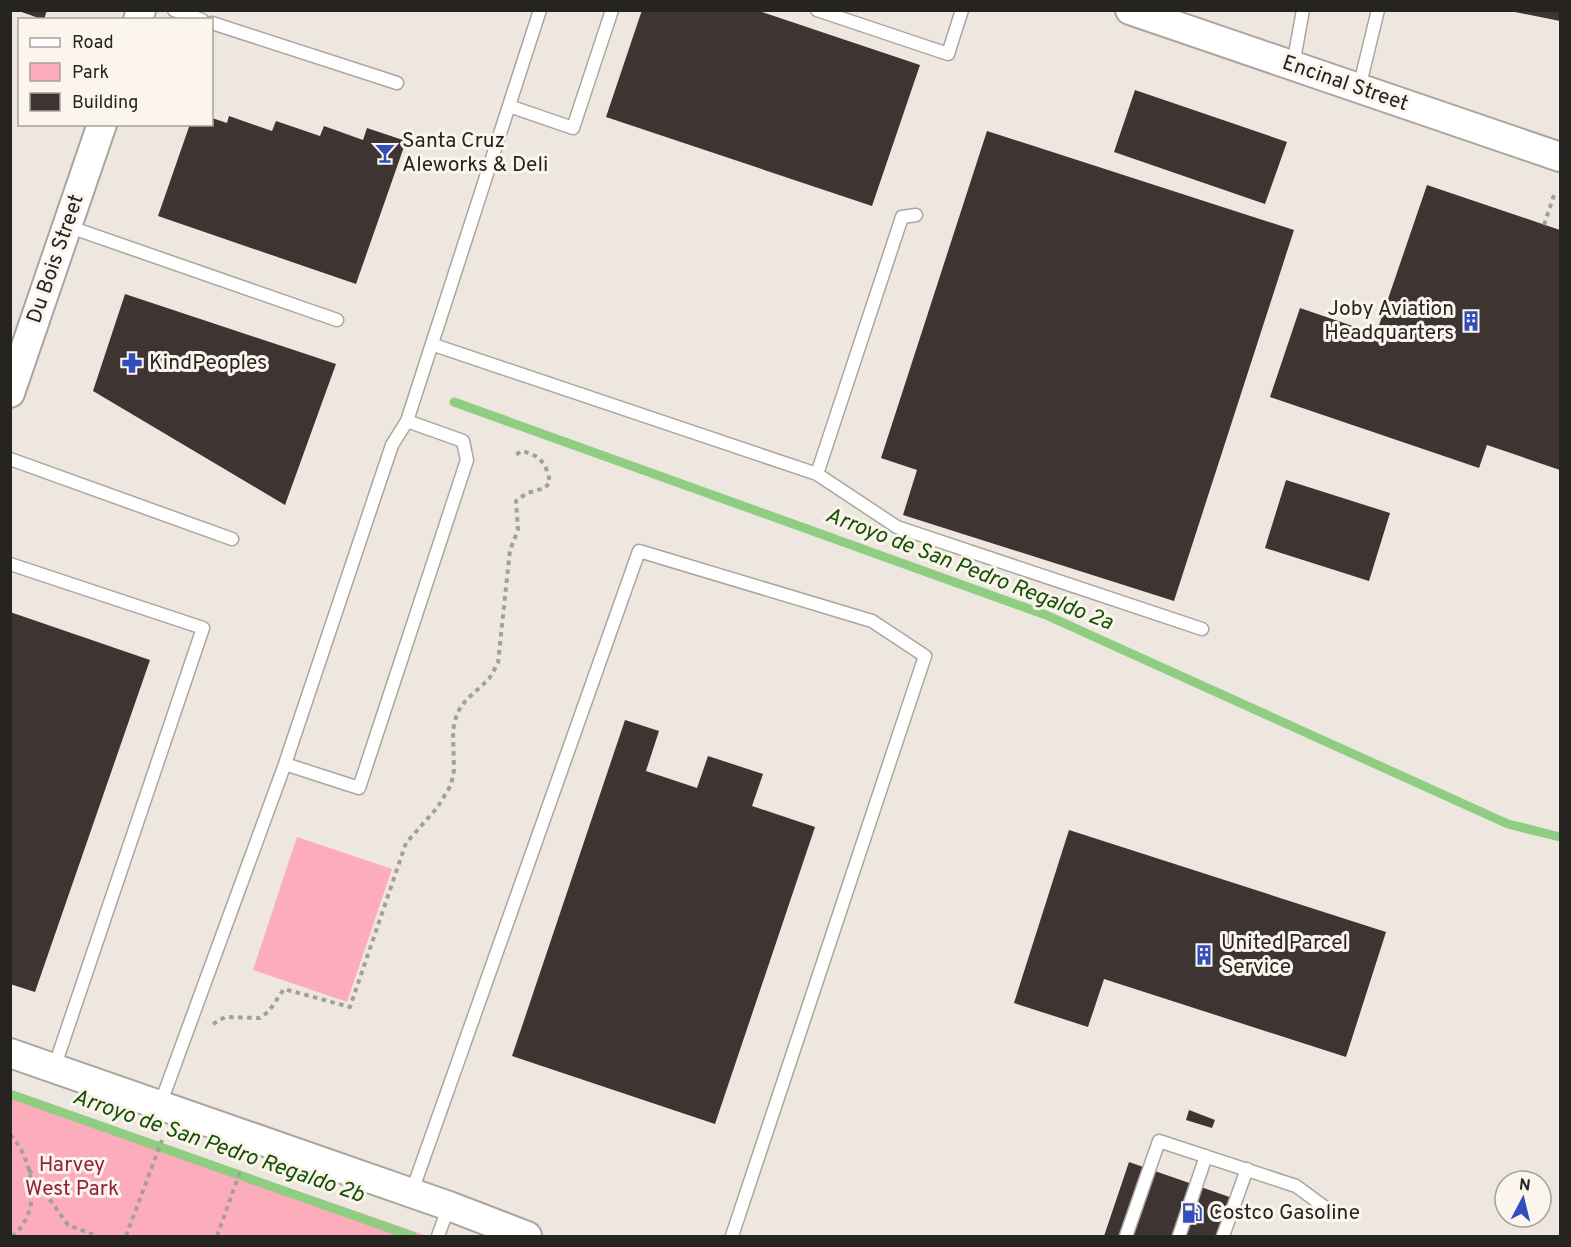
<svg xmlns="http://www.w3.org/2000/svg" width="1571" height="1247" font-family="Overpass,sans-serif">
	<style>
		.green { fill: #fcacba }
		.lines { fill: none; stroke-linecap: round; stroke-linejoin: round }
		.stream { stroke: #8ecd82; stroke-width: 9 }
		.building { fill: #3e3533 }
		.service-casing { stroke: #aba59d; stroke-width: 15 }
		.tertiary-casing { stroke: #aba59d; stroke-width: 32 }
		.path { stroke: #a49f99; stroke-width: 4; stroke-dasharray: 4.5 4.5; stroke-linecap: butt }
		.service { stroke: #fff; stroke-width: 12 }
		.tertiary { stroke: #fff; stroke-width: 28 }
		.labels { text-anchor: middle; dominant-baseline: central; stroke-width: 6; stroke-linejoin: round; paint-order: stroke }
		.street-label { font-size: 21px; fill: #262421; stroke: #fbf5ed }
		.poi-label { font-size: 21px; fill: #262421; stroke: #fbf5ed; text-anchor: start }
		.park-label { font-size: 21px; fill: #921f43; stroke: #fbf5ed }
		.water-label { font-size: 22px; font-style: italic; fill: #145203; stroke: #fbf5ed }
	</style>
	<rect width="100%" height="100%" fill="#ede7df"/>
	<path class="green" d="M 297,837 L 392,869 L 347,1002 L 253,970 Z
		M 11,1093 L 373,1217 L 427,1236 L 11,1236 Z"/>
	<g class="lines">
		<path class="stream" d="M 454,402 L 1046,615 L 1508,824 L 1560,837
			M 10,1094 L 412,1236"/>
	</g>
	<path class="building" d="M 16,10 L 47,10 L 44,20 Z
		M 642,10 L 756,10 L 920,65 L 872,206 L 606,117 Z
		M 1515,10 L 1560,10 L 1560,21 L 1515,12 Z
		M 1135,90 L 1287,142 L 1265,204 L 1114,152 Z
		M 229,116 L 272,131 L 276,121 L 320,136 L 324,126 L 363,140 L 367,128 L 406,141 L 356,284 L 158,216 L 190,124 L 212,124 L 212,118 L 227,123 Z
		M 987,131 L 1294,230 L 1174,601 L 903,515 L 917,470 L 881,458 Z
		M 1427,185 L 1560,230 L 1560,470 L 1487,445 L 1479,468 L 1270,397 L 1300,308 L 1376,334 Z
		M 125,294 L 336,364 L 285,505 L 93,391 Z
		M 1286,480 L 1390,513 L 1369,581 L 1265,548 Z
		M 10,612 L 150,660 L 35,992 L 10,984 Z
		M 625,720 L 659,731 L 646,771 L 697,788 L 708,756 L 763,774 L 752,806 L 815,827 L 715,1124 L 512,1056 Z
		M 1069,830 L 1386,932 L 1346,1057 L 1104,979 L 1088,1027 L 1014,1003 Z
		M 1189,1110 L 1215,1120 L 1212,1128 L 1186,1120 Z
		M 1129,1162 L 1241,1201 L 1229,1236 L 1104,1236 Z"/>
	<g class="lines">
		<g class="service-casing">
			<path id="service" d="M 174,10 L 202,20
				M 817,10 L 948,54 L 962,10
				M 212,23 L 397,83
				M 1293,65 L 1303,10
				M 1359,88 L 1378,10
				M 509,106 L 573,128 L 612,10
				M 67,226 L 337,320
				M 434,345 L 817,474 L 897,527 L 1202,629
				M 407,421 L 540,10
				M 10,459 L 232,539
				M 817,474 L 902,217 L 916,215
				M 10,564 L 203,628 L 54,1068
				M 160,1105 L 285,764 L 392,445 L 407,421 L 463,441 L 467,460 L 359,788 L 285,764
				M 411,1194 L 639,551 L 872,621 L 925,656 L 732,1236
				M 438,1236 L 449,1206
				M 1126,1236 L 1159,1141 L 1296,1186 L 1330,1211
				M 1179,1236 L 1206,1156
				M 1223,1236 L 1247,1169"/>
		</g>
		<g class="tertiary-casing">
			<path id="tertiary" d="M 1130,10 L 1560,157
				M 138,20 L 141,10
				M 10,393 L 102,124
				M 10,1053 L 449,1206 L 527,1236"/>
		</g>
		<path class="path" d="M 1544,225 L 1555,192
			M 213,1024 L 225,1017 L 260,1018 L 269,1011 L 284,989 L 350,1007 L 406,843 L 437,808 L 451,785 L 454,770 L 453,730 L 457,713 L 466,700 L 489,679 L 498,663 L 510,550 L 518,530 L 516,501 L 527,493 L 545,488 L 550,482 C 546,463 541,456 522,451 L 514,456
			M 10,1135 C 30,1154 39,1197 25,1221 C 22,1227 17,1232 13,1236
			M 29,1170 L 68,1225 L 97,1236
			M 126,1236 L 162,1140
			M 217,1236 L 241,1169"/>
		<use href="#service" class="service"/>
		<use href="#tertiary" class="tertiary"/>
	</g>
	<defs>
		<g id="bar-bare" transform="scale(1.62)"><path d="M-6-5H6L.8 .8V4.5H3.5V6h-7V4.5H-.8V.8Z" fill="#324dbe" stroke="#fbf5ed" stroke-width="2.5" paint-order="stroke"/></g>
		<g id="building-bare" transform="scale(1.62)"><path d="M-4-6H4V6H1V3H-1V6H-4ZM-2.5-4.3h1.7v1.8h-1.7ZM.8-4.3h1.7v1.8H.8ZM-2.5-1h1.7V.8h-1.7ZM.8-1h1.7V.8H.8Z" fill="#324dbe" stroke="#fbf5ed" stroke-width="2.5" paint-order="stroke"/></g>
		<g id="pharmacy-bare" transform="scale(1.62)"><path d="M-2-6h4v4h4v4h-4v4h-4v-4h-4v-4h4Z" fill="#324dbe" stroke="#fbf5ed" stroke-width="2.5" paint-order="stroke"/></g>
		<g id="fuel-bare" transform="scale(1.62)"><path d="M-5.5-6h7V0h2V4h1.3V-2.5L3-4.5l.8-.8L6-3V5H2.5V1h-1V6h-7ZM-4.2-4.7v3.2H.2V-4.7Z" fill="#324dbe" stroke="#fbf5ed" stroke-width="2.5" paint-order="stroke"/></g>
	</defs>
	<g fill-rule="evenodd">
		<use href="#bar-bare" x="385" y="153"/>
		<use href="#building-bare" x="1471" y="321"/>
		<use href="#pharmacy-bare" x="132" y="363"/>
		<use href="#building-bare" x="1204" y="955"/>
		<use href="#fuel-bare" x="1192" y="1213"/>
	</g>
	<g class="labels">
		<g class="street-label">
			<text transform="translate(1345 84) rotate(19)">Encinal Street</text>
			<text transform="translate(56 259) rotate(-71)">Du Bois Street</text>
		</g>
		<g class="poi-label">
			<text x="402" y="141">Santa Cruz<tspan x="402" dy="24">Aleworks &amp; Deli</tspan></text>
			<text x="1454" y="309" text-anchor="end">Joby Aviation<tspan x="1454" dy="24">Headquarters</tspan></text>
			<text x="149" y="363">KindPeoples</text>
			<text x="1221" y="943">United Parcel<tspan x="1221" dy="24">Service</tspan></text>
			<text x="1209" y="1213">Costco Gasoline</text>
		</g>
		<g class="park-label">
			<text x="72" y="1165">Harvey<tspan x="72" dy="24">West Park</tspan></text>
		</g>
		<g class="water-label">
			<text transform="translate(969 570) rotate(21)">Arroyo de San Pedro Regaldo 2a</text>
			<text transform="translate(218 1147) rotate(19)">Arroyo de San Pedro Regaldo 2b</text>
		</g>
	</g>
	<rect width="1571" height="1247" fill="none" stroke="#262421" stroke-width="24"/>
	<rect x="18" y="18" width="195" height="108" fill="#fbf5ed" stroke="#a6a19b" stroke-width="1.5"/>
	<rect x="30" y="38" width="30" height="9" fill="#ffffff" stroke="#a6a19b" stroke-width="1.5"/>
	<text x="72" y="48" font-size="18" fill="#262421">Road</text>
	<rect x="30" y="63" width="30" height="18" fill="#fcacba" stroke="#a6a19b" stroke-width="1.5"/>
	<text x="72" y="78" font-size="18" fill="#262421">Park</text>
	<rect x="30" y="93" width="30" height="18" fill="#3e3533" stroke="#a6a19b" stroke-width="1.5"/>
	<text x="72" y="108" font-size="18" fill="#262421">Building</text>
	<g transform="translate(1523 1199) rotate(7)"><circle r="28" fill="#fbf5ed" stroke="#a6a19b" stroke-width="1.5"/>
	<path d="M0-4.5L10 22L0 15L-10 22Z" fill="#324dbe"/>
	<text y="-9" font-size="16" font-weight="bold" text-anchor="middle" fill="#262421">N</text>
	</g>
</svg>
